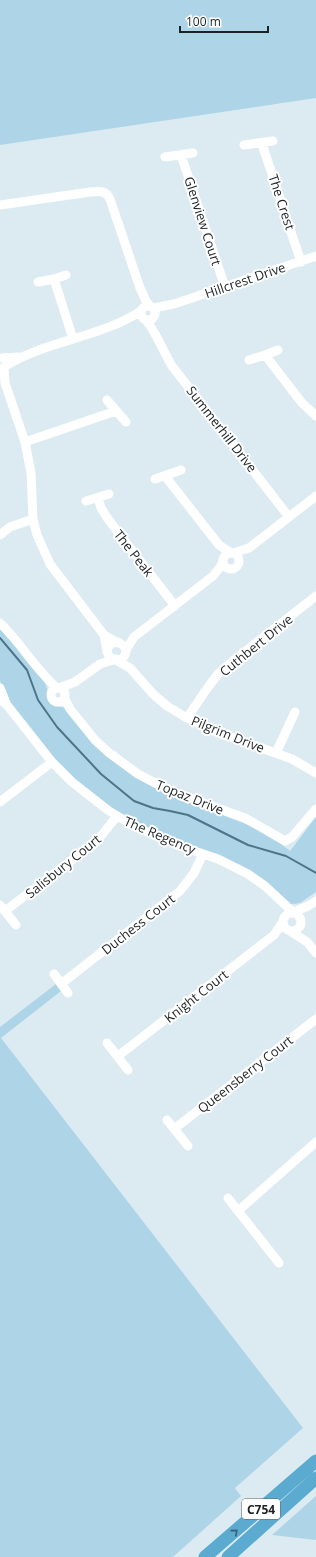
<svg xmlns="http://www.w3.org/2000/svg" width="316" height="1557" font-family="'Open Sans',sans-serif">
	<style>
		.green { fill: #aed4e8 }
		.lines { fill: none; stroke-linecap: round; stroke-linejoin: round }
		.stream { stroke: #4d7487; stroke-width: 2 }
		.minor { stroke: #fff; stroke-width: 9 }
		.highway { stroke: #5aabcf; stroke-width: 13 }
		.oneway { stroke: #386071 }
		.labels { text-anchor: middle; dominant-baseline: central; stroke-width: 4; stroke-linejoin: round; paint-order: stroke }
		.shield { fill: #fff; stroke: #616566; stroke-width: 1 }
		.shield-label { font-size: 12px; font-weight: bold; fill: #1d2325 }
		.street-label { font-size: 13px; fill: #1d2325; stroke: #fff }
	</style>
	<rect width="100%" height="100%" fill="#dcebf2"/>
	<path class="green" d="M 0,0 L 316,0 L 316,98 L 0,145 Z
		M 0,629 L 33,666 L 45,683 L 52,703 L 66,709 L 95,743 L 183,800 L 256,828 L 271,836 L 290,851 L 316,817 L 316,892 L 300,903 L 287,905 L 272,889 L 132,822 L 92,795 L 53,759 L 9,702 L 0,681 Z
		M 56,984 L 61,991 L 1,1038 L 303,1428 L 235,1488 L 241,1496 L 173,1557 L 0,1557 L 0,1027 Z
		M 316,1496 L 316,1540 L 272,1535 Z"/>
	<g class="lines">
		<path class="stream" d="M 0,638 L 27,670 L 38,700 L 57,727 L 101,774 L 134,801 L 153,808 L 170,811 L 188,815 L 248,845 L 286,856 L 316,873"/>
		<path class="minor" d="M 262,144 L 301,262
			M 244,145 L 273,141
			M 181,155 L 225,287
			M 165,157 L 193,153
			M 0,205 L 90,192 C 98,191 106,190 110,199 L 140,288 L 146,301 L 150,306
			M 54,279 L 66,275
			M 38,282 L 54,279 L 73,339
			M141 313a7 7 0 1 1 14 0a7 7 0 1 1-14 0Z
			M 153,308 L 174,304 L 316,256
			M 146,320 C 157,334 163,351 172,366 L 289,517
			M 265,355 L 278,350
			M 2,358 L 19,357
			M 249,360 L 265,355 L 302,403 L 316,416
			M 4,367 C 46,340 100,338 141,311
			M 4,368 L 5,383 L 25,442 L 31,473 L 33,519 L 37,535 L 50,564 L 104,635 L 116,642
			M 107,400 L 126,422
			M 25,442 L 116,411
			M 165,476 L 219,545 L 231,553
			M 155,479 L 181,470
			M 98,498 L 101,508 L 108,519 L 175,606
			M 86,501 L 109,494
			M 0,535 L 10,527 L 33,519
			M 233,553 L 249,548 L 316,496
			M223 561a8 8 0 1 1 16 0a8 8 0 1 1-16 0Z
			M 0,623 C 21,643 35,669 57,688
			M 104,635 L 107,652 L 110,658 L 119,660 C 125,658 128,652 124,646 L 118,642 L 110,644 L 107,650
			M 126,650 L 134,637 L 213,576 L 221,566 L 223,560
			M 116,660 L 130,668 L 153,694 L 167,706 L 187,718 L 214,731 L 292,759 L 316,773
			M51 695a7 7 0 1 1 14 0a7 7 0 1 1-14 0Z
			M 0,688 L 6,703
			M 59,688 L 75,682 L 100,664 L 113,660
			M 0,699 L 7,705 L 52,762 L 72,782 L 109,811 L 136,827 L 177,845 L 218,859 L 248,874 L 265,886 L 293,912
			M 65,699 L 70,709 L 95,740 L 108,752 L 138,774 L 170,791 L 245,818 L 285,841 L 292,837 L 316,809
			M 187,718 L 206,690 L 218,674 L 233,661 L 316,596
			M 276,753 L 295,712
			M 0,802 L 52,762
			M 0,905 L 16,925
			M 5,911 L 97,841 L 117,816
			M 294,912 L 308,906 L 316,901
			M283 922a9 9 0 1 1 18 0a9 9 0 1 1-18 0Z
			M 290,931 L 307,942 L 316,953
			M 54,974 L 68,993
			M 61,984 L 180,891 L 194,873 L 203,854
			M 107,1043 L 128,1070
			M 118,1056 L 274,935 L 282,923
			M 167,1120 L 188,1146
			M 174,1129 L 316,1019
			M 228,1198 L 238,1211 L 316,1142
			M 238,1211 L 279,1263"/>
		<path class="highway" d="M 205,1557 L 316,1461
			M 228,1557 L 316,1478"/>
	</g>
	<defs><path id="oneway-chevron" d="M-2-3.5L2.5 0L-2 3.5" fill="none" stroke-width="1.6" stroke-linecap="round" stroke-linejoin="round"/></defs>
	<use class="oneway" href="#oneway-chevron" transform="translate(235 1532) rotate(-41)"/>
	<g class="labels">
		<rect class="shield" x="242" y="1499" width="38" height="20" rx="3"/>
		<g class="shield-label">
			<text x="261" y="1509">C754</text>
		</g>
		<g class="street-label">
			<text transform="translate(282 202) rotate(72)">The Crest</text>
			<text transform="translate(203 221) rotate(72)">Glenview Court</text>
			<text transform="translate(245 280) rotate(-19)">Hillcrest Drive</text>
			<text transform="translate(222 429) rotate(52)">Summerhill Drive</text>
			<text transform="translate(134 553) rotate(52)">The Peak</text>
			<text transform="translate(256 645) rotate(-39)">Cuthbert Drive</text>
			<text transform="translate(228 734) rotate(22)">Pilgrim Drive</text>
			<text transform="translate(190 797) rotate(22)">Topaz Drive</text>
			<text transform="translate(160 835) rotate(23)">The Regency</text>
			<text transform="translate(63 866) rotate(-39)">Salisbury Court</text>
			<text transform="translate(138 924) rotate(-38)">Duchess Court</text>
			<text transform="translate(196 996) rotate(-38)">Knight Court</text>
			<text transform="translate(245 1074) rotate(-38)">Queensberry Court</text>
		</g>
	</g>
	<path d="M180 26v6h88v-6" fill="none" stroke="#1d2325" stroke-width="2"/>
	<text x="186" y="26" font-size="12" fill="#1d2325" stroke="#ffffff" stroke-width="3" paint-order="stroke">100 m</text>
</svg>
